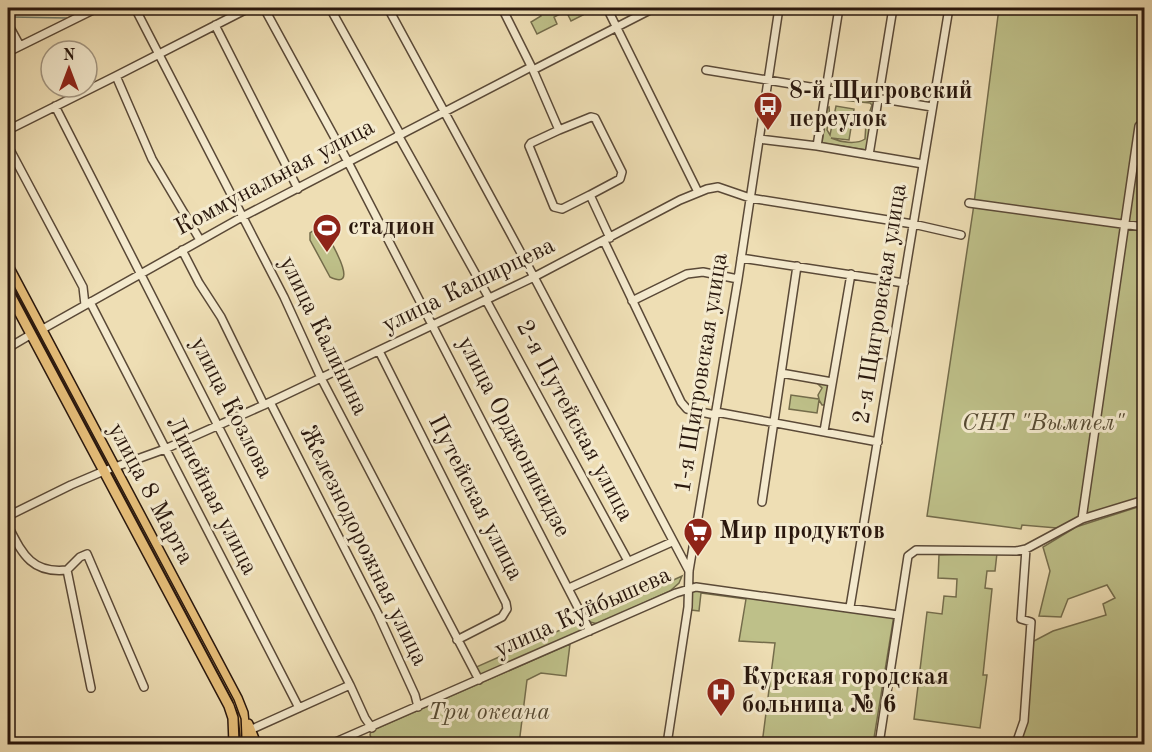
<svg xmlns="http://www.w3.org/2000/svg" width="1152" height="752" font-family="'Old Standard TT',serif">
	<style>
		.green { fill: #bec089; stroke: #746c4b; stroke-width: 1.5 }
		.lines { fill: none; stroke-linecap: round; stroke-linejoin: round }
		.stream { stroke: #6c7a6c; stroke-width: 1.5 }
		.minor-casing { stroke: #5a4937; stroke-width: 10 }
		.major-casing { stroke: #29170d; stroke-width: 12 }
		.minor { stroke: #f4eace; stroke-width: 7 }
		.major { stroke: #e7bf7a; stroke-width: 9 }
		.tram { stroke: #29170d; stroke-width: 1.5 }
		.labels { text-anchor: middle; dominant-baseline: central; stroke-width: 6; stroke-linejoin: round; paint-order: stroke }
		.poi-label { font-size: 24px; font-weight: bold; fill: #29170d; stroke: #f4eace; text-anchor: start }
		.street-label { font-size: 24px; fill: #29170d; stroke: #f4eace }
		.park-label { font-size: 24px; font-style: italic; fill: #564a32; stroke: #f4eace }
	</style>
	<rect width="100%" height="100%" fill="#eedeb4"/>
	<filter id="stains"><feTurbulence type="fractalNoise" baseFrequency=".00333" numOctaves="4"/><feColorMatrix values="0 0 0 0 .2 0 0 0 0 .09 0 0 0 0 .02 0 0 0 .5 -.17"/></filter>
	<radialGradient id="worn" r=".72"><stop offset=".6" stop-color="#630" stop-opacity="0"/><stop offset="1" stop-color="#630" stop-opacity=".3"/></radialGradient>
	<path class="green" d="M 537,8 L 579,8 L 583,15 L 571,21 L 566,11 L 554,17 L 557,24 L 537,34 L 531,22 L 541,16 Z
		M 999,8 L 1144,8 L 1144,497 L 1083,517 L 1057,528 L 1022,525 L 1021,529 L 927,516 L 973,211 Z
		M 829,93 L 874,100 L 876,103 L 866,150 L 822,143 L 827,108 L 829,107 C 830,115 829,122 827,130 L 830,135 L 836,106 L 854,109 L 849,140 L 831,138 C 840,142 856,145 865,139 L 866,123 L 872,105 L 870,103 L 832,99 L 828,98 Z
		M 317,228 L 323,230 L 326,233 C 329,239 362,292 330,277 L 310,240 L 310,233 Z
		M 8,273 L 109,464 L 105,466 L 8,282 Z
		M 820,380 L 829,382 L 827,405 L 822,405 L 819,400 L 817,413 L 789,409 L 791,395 L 819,399 L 818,395 L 822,388 L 818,384 Z
		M 1144,505 L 1144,744 L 1020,744 L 1032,642 L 1053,631 L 1106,615 L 1103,604 L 1115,598 L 1107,585 L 1068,599 L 1061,617 L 1039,616 L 1050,571 L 1043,547 L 1076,527 Z
		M 997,553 L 995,571 L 987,571 L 985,588 L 992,589 L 983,675 L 987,675 L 980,728 L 914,719 L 927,612 L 942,614 L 944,596 L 956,597 L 957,579 L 938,578 L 939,555 Z
		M 682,576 L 679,583 L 670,591 L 598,624 L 590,622 L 588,619 Z
		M 695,589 L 894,615 L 873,744 L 762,744 L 775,643 L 739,641 L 746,599 L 701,593 L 699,611 L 691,610 L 692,592 Z
		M 583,620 L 585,626 L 583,631 L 483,675 L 477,674 L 474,668 Z
		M 570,644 L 566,676 L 541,673 L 527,680 L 519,744 L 374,744 L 370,735 L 371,731 Z"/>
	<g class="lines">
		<path class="stream" d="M 85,10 L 89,8
			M 10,17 L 68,18 L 79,13"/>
		<g class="minor-casing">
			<path id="minor" d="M 135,8 L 284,297 L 321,378 L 479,680
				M 264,8 L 348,162 L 590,631
				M 330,8 L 400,134
				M 388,8 L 534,277 L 689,571
				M 502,8 L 533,70 L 559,130 L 591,117 L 595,118 L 622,172 L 620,179 L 590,195
				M 607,8 L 698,192
				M 8,24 L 20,46
				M 215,25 L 298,189
				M 8,52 L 97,8
				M 533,70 L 654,8
				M 706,70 L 932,107
				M 116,76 L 152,159 L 200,240
				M 55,106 L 350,685 L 365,718 L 372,728
				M 8,130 L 116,76 L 249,8
				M 559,130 L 531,143 L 529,146 L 554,207 L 562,209 L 590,195 L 610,238
				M 398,135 L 489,298
				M 759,139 L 817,146 L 923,164
				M 8,146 L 83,287 L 85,305
				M 817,146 L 839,8
				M 869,155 L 893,8
				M 969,203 L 1144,227
				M 604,241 L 681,402 L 687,409 L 715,415
				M 182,250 L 199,283 L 221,317 L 264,405
				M 741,258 L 904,283
				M 486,300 L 628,561
				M 632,301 L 687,274 L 703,272 L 738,279
				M 90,302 L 299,708
				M 41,330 L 242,217 L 531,67
				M 8,348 L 30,335
				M 379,351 L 506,603 L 507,609 L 502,617 L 457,640
				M 781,373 L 832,382
				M 270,402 L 378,614 L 415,695 L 418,707
				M 716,412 L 878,442
				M 824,431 L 851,274
				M 762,502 L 797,266
				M 8,516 L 71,485 L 104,471 L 165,449 L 264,405 L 534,277 L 680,200 L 707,189 L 718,187 L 750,198 L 913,224 L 961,235
				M 1082,519 L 1139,126 L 1144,122
				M 8,526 C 22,553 31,574 67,570
				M 569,588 L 672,542
				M 850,607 L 949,8
				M 91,688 L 67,570 L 80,557 L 87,554 L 144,687
				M 250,730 L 350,685
				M 331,744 L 676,593 L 696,587 L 898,615
				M 667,744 L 688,607 L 689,571 L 738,279 L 779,8
				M 879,744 L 908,556 L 916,550 L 1016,551 L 1026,549 L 1082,519 L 1144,500
				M 1016,744 L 1024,721 L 1031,622 L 1021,619 L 1026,549"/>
		</g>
		<g class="major-casing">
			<path id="major" d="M 8,266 L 237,698 L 243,713 L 246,744
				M 8,291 L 229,706 L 233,718 L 234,744
				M 248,724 L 256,744"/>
		</g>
		<use href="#minor" class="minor"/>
		<use href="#major" class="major"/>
		<path class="tram" d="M 8,275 L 234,700 L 241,719 L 242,744"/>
	</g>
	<defs>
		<g id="bus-pin" transform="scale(1.5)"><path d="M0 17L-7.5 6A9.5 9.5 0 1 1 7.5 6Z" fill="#8f2418" stroke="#f4eace"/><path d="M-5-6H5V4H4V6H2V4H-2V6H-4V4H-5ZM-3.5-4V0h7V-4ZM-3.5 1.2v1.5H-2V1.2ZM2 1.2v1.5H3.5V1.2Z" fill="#fff"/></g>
		<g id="stadium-pin" transform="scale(1.5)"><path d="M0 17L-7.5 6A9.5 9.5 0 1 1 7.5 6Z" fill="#8f2418" stroke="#f4eace"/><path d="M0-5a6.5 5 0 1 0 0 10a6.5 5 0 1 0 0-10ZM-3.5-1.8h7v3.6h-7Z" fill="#fff"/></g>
		<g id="supermarket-pin" transform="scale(1.5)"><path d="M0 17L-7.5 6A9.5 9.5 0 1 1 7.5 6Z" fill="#8f2418" stroke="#f4eace"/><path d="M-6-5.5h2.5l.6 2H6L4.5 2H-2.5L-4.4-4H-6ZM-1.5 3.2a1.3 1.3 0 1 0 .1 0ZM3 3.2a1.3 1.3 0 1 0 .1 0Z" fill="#fff"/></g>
		<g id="hospital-pin" transform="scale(1.5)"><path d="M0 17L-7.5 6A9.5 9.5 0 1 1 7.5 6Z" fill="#8f2418" stroke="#f4eace"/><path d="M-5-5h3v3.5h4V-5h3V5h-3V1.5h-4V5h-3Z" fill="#fff"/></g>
	</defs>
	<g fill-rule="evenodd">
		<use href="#bus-pin" x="768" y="106"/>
		<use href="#stadium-pin" x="327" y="228"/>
		<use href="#supermarket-pin" x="698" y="532"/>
		<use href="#hospital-pin" x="721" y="692"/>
	</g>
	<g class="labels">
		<g class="poi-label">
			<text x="789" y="92">8-й Щигровский<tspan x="789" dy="28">переулок</tspan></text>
			<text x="348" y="228">стадион</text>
			<text x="719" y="532">Мир продуктов</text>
			<text x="742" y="678">Курская городская<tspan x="742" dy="28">больница № 6</tspan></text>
		</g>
		<g class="street-label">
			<text transform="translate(275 178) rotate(-28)">Коммунальная улица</text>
			<text transform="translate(469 286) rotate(-26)">улица Каширцева</text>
			<text transform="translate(881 304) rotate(-81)">2-я Щигровская улица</text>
			<text transform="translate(323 336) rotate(64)">улица Калинина</text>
			<text transform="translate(702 373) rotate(-81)">1-я Щигровская улица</text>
			<text transform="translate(231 408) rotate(63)">улица Козлова</text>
			<text transform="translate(574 421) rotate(62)">2-я Путейская улица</text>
			<text transform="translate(513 437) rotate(63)">улица Орджоникидзе</text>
			<text transform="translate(150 494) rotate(62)">улица 8 Марта</text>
			<text transform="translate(211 496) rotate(63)">Линейная улица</text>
			<text transform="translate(475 498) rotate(63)">Путейская улица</text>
			<text transform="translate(363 546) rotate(64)">Железнодорожная улица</text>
			<text transform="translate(583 613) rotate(-24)">улица Куйбышева</text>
		</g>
		<g class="park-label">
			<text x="1043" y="424">СНТ "Вымпел"</text>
			<text x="489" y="713">Три океана</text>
		</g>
	</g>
	<rect width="1152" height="752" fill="none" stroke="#eedeb4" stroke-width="30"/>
	<rect x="9" y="9" width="1134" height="734" fill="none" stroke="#29170d" stroke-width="3"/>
	<rect x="15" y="15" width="1122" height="722" fill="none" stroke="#29170d" stroke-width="1.5"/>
	<g transform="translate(69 69)"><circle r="28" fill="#f4eace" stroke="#a39681" stroke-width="1.5"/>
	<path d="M0-4.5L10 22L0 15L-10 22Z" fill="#8f2418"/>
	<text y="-9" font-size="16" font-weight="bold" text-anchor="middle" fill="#29170d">N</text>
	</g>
	<rect width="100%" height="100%" filter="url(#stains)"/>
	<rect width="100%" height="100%" fill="url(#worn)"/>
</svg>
